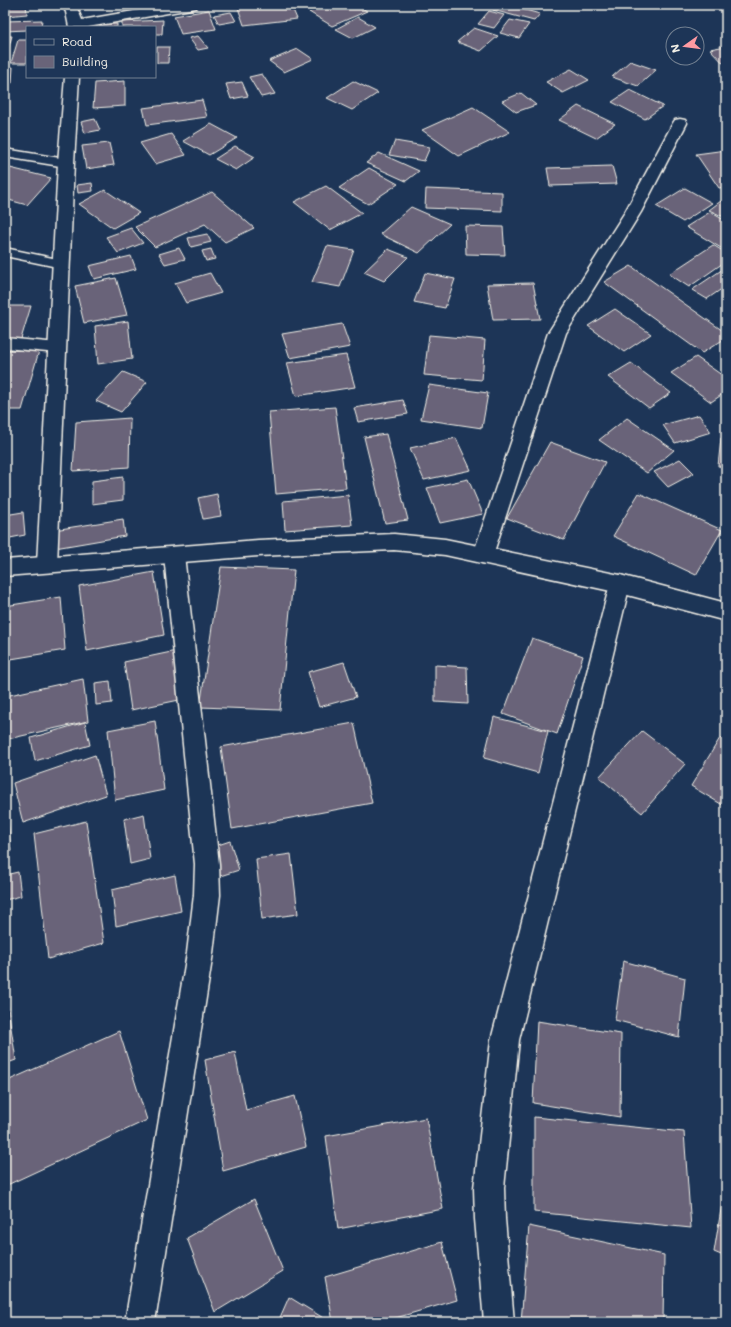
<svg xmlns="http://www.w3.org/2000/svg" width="731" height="1327" font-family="Mali,sans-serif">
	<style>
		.building { fill: #696479; stroke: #f4f1e8 }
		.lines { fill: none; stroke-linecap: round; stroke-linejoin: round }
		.service-casing { stroke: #f4f1e8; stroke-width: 3 }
		.minor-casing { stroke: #f4f1e8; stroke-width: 3 }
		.secondary-casing { stroke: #f4f1e8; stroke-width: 3 }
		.service { fill: #1d3557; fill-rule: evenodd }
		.minor { fill: #1d3557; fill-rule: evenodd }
		.secondary { fill: #1d3557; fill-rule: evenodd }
	</style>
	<rect width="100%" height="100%" fill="#1d3557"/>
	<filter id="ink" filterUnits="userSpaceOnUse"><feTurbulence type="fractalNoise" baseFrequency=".025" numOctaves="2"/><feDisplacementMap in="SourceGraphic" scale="8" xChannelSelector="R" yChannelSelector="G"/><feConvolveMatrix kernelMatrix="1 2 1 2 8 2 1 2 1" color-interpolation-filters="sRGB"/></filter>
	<g filter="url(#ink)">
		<path class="building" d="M 5,5 L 26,5 L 27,14 L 5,16 Z
			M 237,5 L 291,5 L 297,19 L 244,25 Z
			M 324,5 L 357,5 L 367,11 L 332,26 L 309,12 Z
			M 498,5 L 507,5 L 540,14 L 534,21 L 493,10 Z
			M 508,5 L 538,5 L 536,9 Z
			M 209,10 L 216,29 L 181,34 L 174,16 Z
			M 489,11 L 504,15 L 494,28 L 478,24 Z
			M 231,12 L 236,21 L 219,24 L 214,15 Z
			M 358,17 L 375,27 L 353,38 L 336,29 Z
			M 42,20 L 41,27 L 27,27 L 27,30 L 5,31 L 5,21 Z
			M 163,20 L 162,34 L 155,34 L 155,27 L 122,27 L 122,22 Z
			M 510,20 L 529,24 L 519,38 L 500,33 Z
			M 117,24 L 117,27 L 87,27 L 87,25 Z
			M 474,28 L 498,36 L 481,51 L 457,42 Z
			M 5,36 L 12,36 L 5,60 Z
			M 198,36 L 208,48 L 198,50 L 189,38 Z
			M 18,40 L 27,40 L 27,63 L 11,63 Z
			M 726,46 L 726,66 L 710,49 Z
			M 157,47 L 169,47 L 168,63 L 157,63 Z
			M 298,49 L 313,59 L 284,72 L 269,61 Z
			M 630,61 L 656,70 L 638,86 L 612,77 Z
			M 13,67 L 12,83 L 5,84 L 5,68 Z
			M 571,69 L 589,80 L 563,93 L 546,82 Z
			M 262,74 L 275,94 L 261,97 L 249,77 Z
			M 125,81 L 125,106 L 93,108 L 95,83 Z
			M 353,81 L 378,93 L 352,110 L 327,98 Z
			M 242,82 L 248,96 L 231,99 L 226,84 Z
			M 630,90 L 663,106 L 645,119 L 612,102 Z
			M 521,93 L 536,105 L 516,112 L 502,101 Z
			M 202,100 L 207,117 L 147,125 L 143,108 Z
			M 578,106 L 615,124 L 596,138 L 559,120 Z
			M 473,107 L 510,132 L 459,156 L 422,130 Z
			M 95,119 L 100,130 L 85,133 L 81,122 Z
			M 211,124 L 237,138 L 209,155 L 183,141 Z
			M 171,134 L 186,155 L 155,164 L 140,143 Z
			M 395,141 L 430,147 L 424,161 L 389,155 Z
			M 109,143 L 114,165 L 86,169 L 82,146 Z
			M 235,146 L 255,157 L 236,170 L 215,159 Z
			M 726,150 L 726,187 L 719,188 L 696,154 Z
			M 379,153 L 419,171 L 406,181 L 366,163 Z
			M 612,166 L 617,184 L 550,186 L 547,168 Z
			M 6,167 L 51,178 L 27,205 L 5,199 L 5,168 Z
			M 369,168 L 398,184 L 368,204 L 339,188 Z
			M 92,183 L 93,191 L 78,193 L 77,185 Z
			M 326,186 L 362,213 L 330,230 L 294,202 Z
			M 685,188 L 712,203 L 683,222 L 656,206 Z
			M 426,189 L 502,192 L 502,211 L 425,208 Z
			M 105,190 L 139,213 L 113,228 L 79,204 Z
			M 212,192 L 254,228 L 225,242 L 205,224 L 155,247 L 135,227 Z
			M 721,201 L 726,203 L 726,218 L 709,210 Z
			M 411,207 L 450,224 L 419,253 L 380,234 Z
			M 710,212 L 726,221 L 726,251 L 686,227 Z
			M 465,226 L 503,227 L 505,255 L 466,254 Z
			M 131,228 L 143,243 L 118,253 L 106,237 Z
			M 207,234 L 211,242 L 191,247 L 188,238 Z
			M 713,245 L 726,253 L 726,261 L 689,287 L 669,274 Z
			M 327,246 L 354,250 L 340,287 L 312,282 Z
			M 179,248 L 185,259 L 165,264 L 159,254 Z
			M 211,249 L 215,259 L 206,261 L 202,251 Z
			M 388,249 L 408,257 L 384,281 L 364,272 Z
			M 131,256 L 136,269 L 94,279 L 89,266 Z
			M 631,266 L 726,333 L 726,338 L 702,353 L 604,282 Z
			M 726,267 L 726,286 L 707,299 L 692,290 Z
			M 210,273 L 221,293 L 186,303 L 175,283 Z
			M 425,273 L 455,279 L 445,308 L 414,302 Z
			M 116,278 L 127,315 L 84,323 L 75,286 Z
			M 533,283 L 540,319 L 493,320 L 487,284 Z
			M 5,306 L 31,306 L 21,339 L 5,338 Z
			M 615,309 L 651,334 L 624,352 L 588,326 Z
			M 128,321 L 132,359 L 98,364 L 95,326 Z
			M 342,324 L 350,347 L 290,358 L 282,334 Z
			M 429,335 L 485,340 L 482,380 L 424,375 Z
			M 5,350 L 39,351 L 22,410 L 5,410 Z
			M 346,355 L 355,387 L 296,396 L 287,363 Z
			M 696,357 L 726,378 L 726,392 L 711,402 L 671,373 Z
			M 631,363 L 671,393 L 649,408 L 608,377 Z
			M 123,372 L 147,382 L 121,412 L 96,401 Z
			M 429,385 L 488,393 L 482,428 L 421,419 Z
			M 403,400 L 408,414 L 358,422 L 354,408 Z
			M 335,407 L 346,488 L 276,494 L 269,412 Z
			M 699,415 L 711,432 L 675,443 L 663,425 Z
			M 130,418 L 129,467 L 73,471 L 76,422 Z
			M 627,418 L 674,450 L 647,473 L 599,440 Z
			M 386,434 L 408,520 L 385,523 L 364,437 Z
			M 456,438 L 471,470 L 424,480 L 410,448 Z
			M 721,438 L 726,439 L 726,467 L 718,466 Z
			M 550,442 L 605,462 L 564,540 L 507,518 Z
			M 680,459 L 694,473 L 668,487 L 654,472 Z
			M 123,477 L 123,500 L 92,504 L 92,481 Z
			M 468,479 L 483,514 L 440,523 L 427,488 Z
			M 639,493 L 722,530 L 696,575 L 613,536 Z
			M 217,494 L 221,516 L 203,519 L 198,498 Z
			M 348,495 L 352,525 L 285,530 L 283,501 Z
			M 23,512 L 25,535 L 5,539 L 5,515 Z
			M 123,519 L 125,536 L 55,548 L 54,530 Z
			M 221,567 L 294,570 L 280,710 L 200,707 Z
			M 154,572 L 164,635 L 87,651 L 79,586 Z
			M 61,597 L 65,650 L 5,660 L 5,606 Z
			M 532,638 L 583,656 L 557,734 L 503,714 Z
			M 176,651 L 184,699 L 131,710 L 124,662 Z
			M 344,662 L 356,697 L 319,707 L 308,672 Z
			M 435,665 L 467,667 L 468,704 L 435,702 Z
			M 83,679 L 88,721 L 8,739 L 5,696 Z
			M 110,681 L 112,703 L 96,705 L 95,683 Z
			M 494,717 L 548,731 L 538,773 L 484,758 Z
			M 155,721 L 164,790 L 115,800 L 108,730 Z
			M 85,722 L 90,745 L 35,761 L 31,738 Z
			M 354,723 L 372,803 L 232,829 L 221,747 Z
			M 642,731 L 685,764 L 642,813 L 599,777 Z
			M 720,738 L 726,741 L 726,807 L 691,786 Z
			M 95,755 L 106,795 L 23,823 L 13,783 Z
			M 5,788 L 11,852 L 5,854 Z
			M 144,814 L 150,859 L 130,864 L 124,819 Z
			M 86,821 L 104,943 L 48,959 L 34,834 Z
			M 230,841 L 239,870 L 217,877 L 209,848 Z
			M 291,854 L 298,914 L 262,919 L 256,859 Z
			M 18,872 L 21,896 L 5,900 L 5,875 Z
			M 175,875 L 181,911 L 116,926 L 112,890 Z
			M 623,961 L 685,978 L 679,1037 L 615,1020 Z
			M 7,1002 L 16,1060 L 5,1064 L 5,1003 Z
			M 537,1021 L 621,1034 L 620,1117 L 533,1103 Z
			M 119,1031 L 147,1120 L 5,1186 L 5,1082 Z
			M 235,1052 L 246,1110 L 295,1096 L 306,1147 L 223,1171 L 205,1060 Z
			M 534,1117 L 684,1132 L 691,1228 L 534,1212 Z
			M 426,1118 L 443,1209 L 338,1229 L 326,1136 Z
			M 724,1191 L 726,1192 L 726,1257 L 714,1252 Z
			M 254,1199 L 283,1271 L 215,1312 L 187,1238 Z
			M 529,1226 L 664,1255 L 663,1322 L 521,1322 Z
			M 442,1242 L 457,1300 L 382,1322 L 333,1322 L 325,1277 Z
			M 289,1297 L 325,1319 L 324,1322 L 278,1322 Z"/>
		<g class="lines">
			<g class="service-casing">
				<path id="service" d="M 5,149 L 66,159 L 70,160 L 72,163 L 70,166 L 66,167 L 5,157 Z
					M 5,248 L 62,260 L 67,261 L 69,264 L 67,267 L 62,268 L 5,256 Z
					M 5,338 L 58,343 L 63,344 L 65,348 L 63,352 L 58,353 L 5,348 Z"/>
			</g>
			<g class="minor-casing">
				<path id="minor" d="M 62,5 L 76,5 L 82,20 L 168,5 L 198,5 L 196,8 L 191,9 L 88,27 L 69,27 L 66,12 Z
					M 65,77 L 79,77 L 74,163 L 57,564 L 54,570 L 47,572 L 40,570 L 37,564 L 58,163 Z
					M 680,119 L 685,120 L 687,123 L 641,212 L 566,333 L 493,555 L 490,561 L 483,563 L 476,561 L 473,555 L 548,333 L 625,212 L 673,123 L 675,120 Z
					M 174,547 L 181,549 L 184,555 L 219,864 L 220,895 L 213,953 L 155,1322 L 125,1322 L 187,953 L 194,895 L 195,864 L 164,555 L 167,549 Z
					M 620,575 L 627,578 L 630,584 L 519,1040 L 504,1188 L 505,1219 L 514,1322 L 484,1322 L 475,1219 L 474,1188 L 491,1040 L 610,584 L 613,578 Z"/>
			</g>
			<g class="secondary-casing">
				<path id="secondary" d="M 394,534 L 445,539 L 620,575 L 726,603 L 726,621 L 620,593 L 445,555 L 394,550 L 258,556 L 5,576 L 5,560 L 258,540 Z"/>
			</g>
			<use href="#service" class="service"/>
			<use href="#minor" class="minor"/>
			<use href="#secondary" class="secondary"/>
		</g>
	</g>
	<rect width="731" height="1327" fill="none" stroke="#1d3557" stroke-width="20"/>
	<rect x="10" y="10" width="711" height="1307" fill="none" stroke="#f4f1e8" stroke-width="1.5" filter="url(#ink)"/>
	<rect x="26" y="26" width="130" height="52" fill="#1d3557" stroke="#738091"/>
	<rect x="34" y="39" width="20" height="6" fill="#1d3557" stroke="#738091"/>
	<text x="62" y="46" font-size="12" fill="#f4f1e8">Road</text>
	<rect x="34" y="56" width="20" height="12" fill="#696479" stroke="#738091"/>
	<text x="62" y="66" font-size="12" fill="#f4f1e8">Building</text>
	<g transform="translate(685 46) rotate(256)"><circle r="19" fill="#1d3557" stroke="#738091"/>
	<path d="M0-3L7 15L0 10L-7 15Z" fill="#ff9aa2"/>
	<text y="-6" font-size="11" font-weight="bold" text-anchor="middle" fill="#f4f1e8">N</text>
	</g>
</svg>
